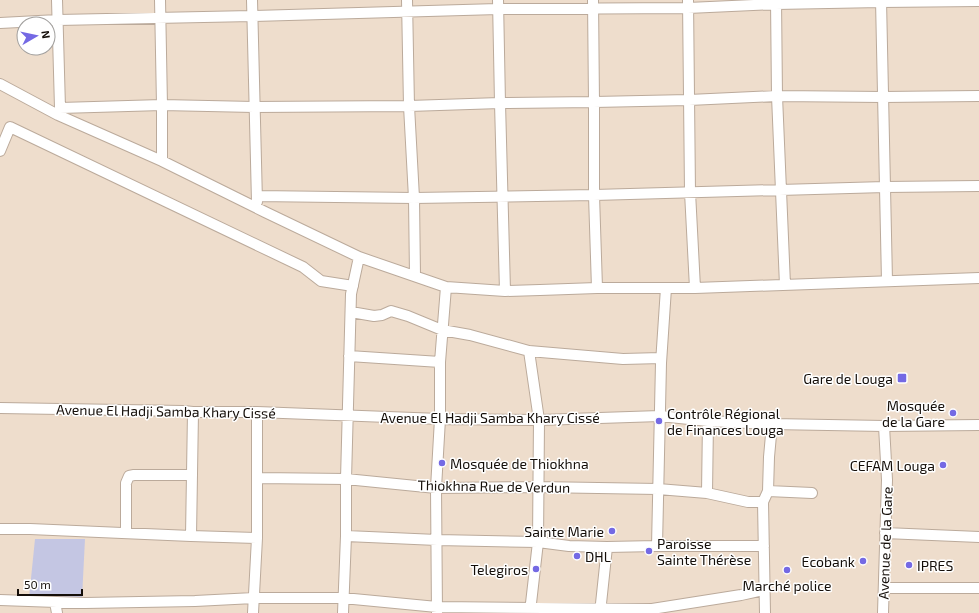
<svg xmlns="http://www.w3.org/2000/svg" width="979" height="613" font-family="'Exo 2',sans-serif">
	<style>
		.green { fill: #c4c6e3 }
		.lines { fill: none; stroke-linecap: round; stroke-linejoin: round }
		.minor-casing { stroke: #bbaa9b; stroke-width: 12 }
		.minor { stroke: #fff; stroke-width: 10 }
		.poi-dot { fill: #7469e4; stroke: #fff; stroke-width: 1.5 }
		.labels { text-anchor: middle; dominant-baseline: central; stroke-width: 3; stroke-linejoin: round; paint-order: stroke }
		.poi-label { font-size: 14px; fill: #140e09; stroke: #fff; text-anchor: end }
		.street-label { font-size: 14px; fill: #140e09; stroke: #fff }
	</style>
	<rect width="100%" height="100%" fill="#edc"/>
	<path class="green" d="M 35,539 L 85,539 L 82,598 L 29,598 Z"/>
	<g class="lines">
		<g class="minor-casing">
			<path id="minor" d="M 57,0 L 60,108 L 58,115
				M 160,0 L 162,105 L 162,161
				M 252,0 L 257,202
				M 407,0 L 409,106 L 414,198 L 415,276
				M 498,0 L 500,103 L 505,291
				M 593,0 L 594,102 L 594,195 L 597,288
				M 688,0 L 690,192 L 695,288
				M 776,0 L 777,96 L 785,285
				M 881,0 L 887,281
				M 0,23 L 58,20 L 252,16 L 498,9 L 688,8 L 776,4 L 881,2 L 979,1
				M 0,84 L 58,115 L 162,161 L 265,212 L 359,257 L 446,287 L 505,291 L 540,290 L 597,288 L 695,288 L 979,278
				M 60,108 L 162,105 L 254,107 L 409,106 L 500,103 L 594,102 L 689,100 L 777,96 L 883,97 L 979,96
				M 0,151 L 10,127 L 303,267 L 321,281 L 353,286
				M 257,196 L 414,198 L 594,195 L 885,187 L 979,186
				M 351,312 L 374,316 L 382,315 L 391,311 L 408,316 L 442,330 L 470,335 L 529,351 L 623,359 L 661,358
				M 529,351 L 539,420 L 538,542 L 530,612
				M 349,356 L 440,362
				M 0,408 L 183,411 L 193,412 L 257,412 L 440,419 L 539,420 L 660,416 L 708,421 L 772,424 L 884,426 L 979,425
				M 258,478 L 346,479 L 436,488 L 538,487 L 658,489 L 707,493 L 708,421
				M 768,491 L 812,493
				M 707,493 L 748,502 L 763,502
				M 0,529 L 30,529 L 191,536 L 257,538
				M 126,533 L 126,483 L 129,476 L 134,475 L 192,475
				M 885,533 L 979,537
				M 191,536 L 193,412
				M 346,536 L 437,540 L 538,542 L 569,546 L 607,547 L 657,546 L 764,546
				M 657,546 L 661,363 L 666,288
				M 884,588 L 979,588
				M 0,600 L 85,603 L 195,601 L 254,598 L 343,598 L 437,607 L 652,609 L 741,595 L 764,590
				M 55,602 L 57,613
				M 437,612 L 436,488 L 440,419 L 440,362 L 446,287
				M 253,613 L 257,538 L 257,412
				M 343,613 L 346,536 L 346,479 L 351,294 L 359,257
				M 600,613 L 607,547
				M 765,613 L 763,502 L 768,491 L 769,457 L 772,424
				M 883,613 L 887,480 L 884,426"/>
		</g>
		<use href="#minor" class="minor"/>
	</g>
	<g class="poi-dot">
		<rect x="897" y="373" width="10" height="10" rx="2"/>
		<circle cx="953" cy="413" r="4"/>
		<circle cx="659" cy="421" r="4"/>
		<circle cx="442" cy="463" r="4"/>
		<circle cx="943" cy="465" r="4"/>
		<circle cx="612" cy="531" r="4"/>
		<circle cx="649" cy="551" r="4"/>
		<circle cx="577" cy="556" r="4"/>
		<circle cx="863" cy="561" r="4"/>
		<circle cx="909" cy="565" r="4"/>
		<circle cx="536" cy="569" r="4"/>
		<circle cx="787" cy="570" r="4"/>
	</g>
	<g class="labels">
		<g class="poi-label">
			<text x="893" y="378">Gare de Louga</text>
			<text x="945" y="405">Mosquée<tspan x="945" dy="16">de la Gare</tspan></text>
			<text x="667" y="413" text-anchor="start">Contrôle Régional<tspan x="667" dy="16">de Finances Louga</tspan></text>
			<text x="450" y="463" text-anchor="start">Mosquée de Thiokhna</text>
			<text x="935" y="465">CEFAM Louga</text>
			<text x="604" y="531">Sainte Marie</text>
			<text x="657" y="543" text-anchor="start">Paroisse<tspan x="657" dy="16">Sainte Thérèse</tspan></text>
			<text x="585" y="556" text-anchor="start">DHL</text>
			<text x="855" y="561">Ecobank</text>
			<text x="917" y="565" text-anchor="start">IPRES</text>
			<text x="528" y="569">Telegiros</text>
			<text x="787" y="585" text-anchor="middle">Marché police</text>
		</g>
		<g class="street-label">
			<text transform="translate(166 411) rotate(1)">Avenue El Hadji Samba Khary Cissé</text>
			<text x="490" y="417">Avenue El Hadji Samba Khary Cissé</text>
			<text transform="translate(494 486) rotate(1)">Thiokhna Rue de Verdun</text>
			<text transform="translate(885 543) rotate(-88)">Avenue de la Gare</text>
		</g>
	</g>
	<g transform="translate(36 36) rotate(81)"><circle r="19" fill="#ffffff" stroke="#a19f9d"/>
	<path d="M0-3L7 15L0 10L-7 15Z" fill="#7469e4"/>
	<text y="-6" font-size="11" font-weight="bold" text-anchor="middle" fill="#140e09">N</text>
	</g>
	<path d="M18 589v6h64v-6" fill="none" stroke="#140e09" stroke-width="2"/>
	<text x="24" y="589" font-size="12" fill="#140e09" stroke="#ffffff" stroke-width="3" paint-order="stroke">50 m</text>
</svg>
